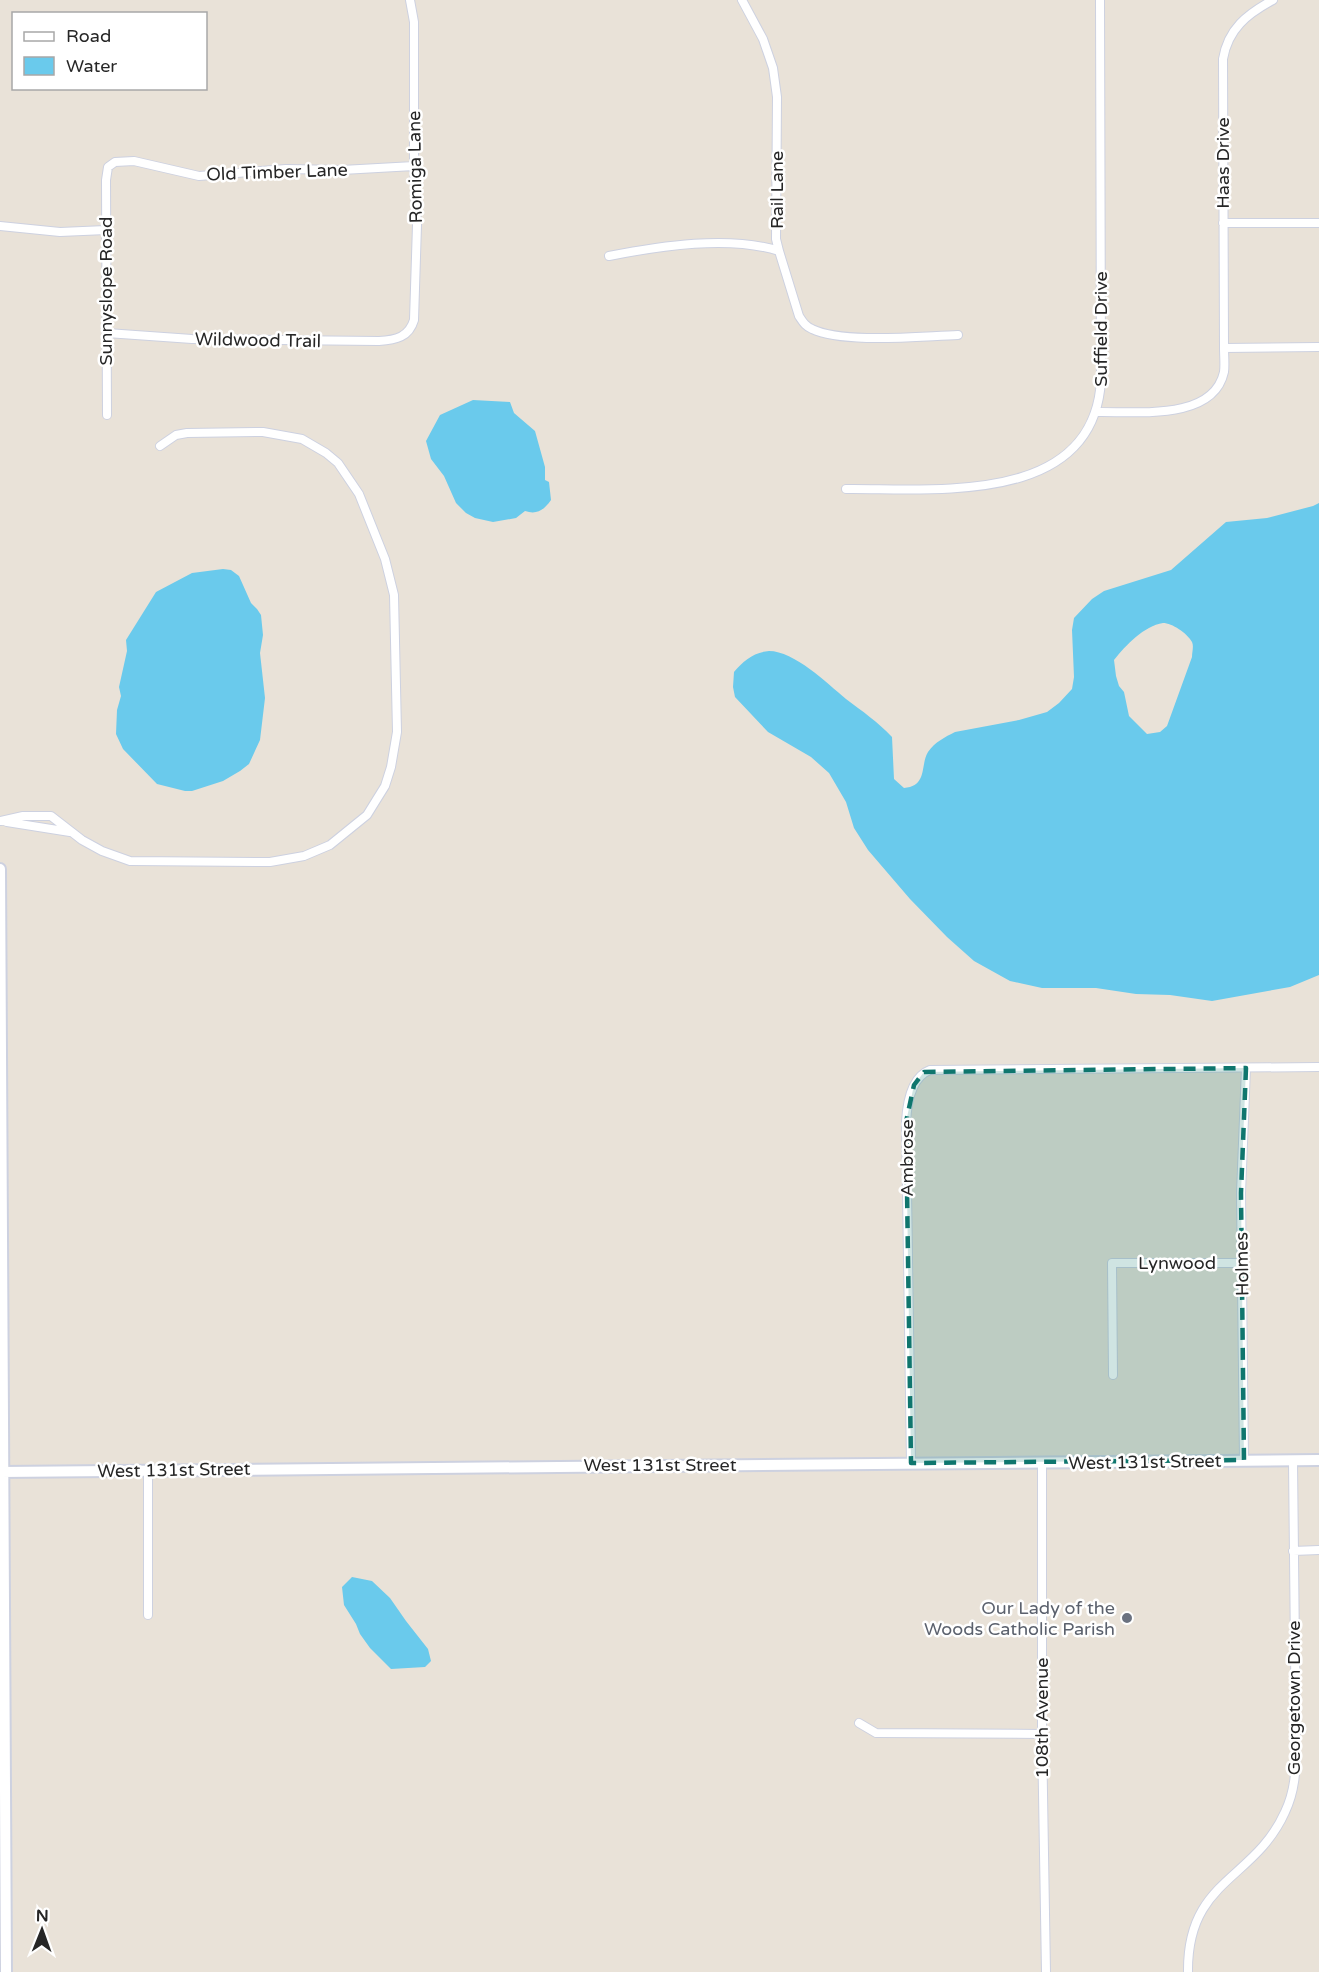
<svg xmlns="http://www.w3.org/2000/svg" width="1319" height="1972" font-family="'Varela Round',sans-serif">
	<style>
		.water { fill: #6acaec; fill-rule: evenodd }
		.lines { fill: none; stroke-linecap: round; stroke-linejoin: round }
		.street-casing { stroke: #cdd1e0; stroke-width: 10 }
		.secondary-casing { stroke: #cdd1e0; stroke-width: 14 }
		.street { stroke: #fff; stroke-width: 8 }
		.secondary { stroke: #fff; stroke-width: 10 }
		.marked { fill: #0f766e; fill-opacity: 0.2; stroke: #0f766e; stroke-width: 4.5; stroke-dasharray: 12 8; stroke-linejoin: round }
		.worship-dot { fill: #6b7280; stroke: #fff; stroke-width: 2 }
		.labels { text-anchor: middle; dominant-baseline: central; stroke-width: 5; stroke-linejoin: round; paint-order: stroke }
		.street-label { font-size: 18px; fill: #262626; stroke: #fff }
		.worship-label { font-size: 18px; fill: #5b616d; stroke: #fff; text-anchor: end }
	</style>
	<rect width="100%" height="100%" fill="#e9e2d8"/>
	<path class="water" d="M 473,400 L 510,402 L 514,413 L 535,431 L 545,467 L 545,480 L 549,482 L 551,500 C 544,510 537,515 525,511 L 516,518 L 493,522 L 475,518 L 466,513 L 456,503 L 444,476 L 431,459 L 426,441 L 440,415 Z
		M 1319,503 L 1319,975 L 1290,987 L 1212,1001 L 1170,995 L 1136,994 L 1096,988 L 1042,988 L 1010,981 L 974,961 L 947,937 L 910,899 L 868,850 L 854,828 L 846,802 L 829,773 L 811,757 L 768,732 L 735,697 L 733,687 L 734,672 C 743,661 754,652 769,651 C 794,651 827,683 846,699 C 862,711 878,722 892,737 L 894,779 L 904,788 C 928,786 920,765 928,752 C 935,742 945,737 955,732 L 1019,720 L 1047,712 L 1059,703 L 1072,689 L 1074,677 L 1072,630 L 1074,618 L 1092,599 L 1104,591 L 1171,570 L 1226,522 L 1267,518 L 1313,506 ZM 1163,623 C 1172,623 1187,633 1192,642 C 1194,646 1192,652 1192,657 L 1167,726 L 1160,732 L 1147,734 L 1129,716 L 1124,692 L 1119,686 L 1116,676 L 1114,660 C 1126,645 1144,626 1163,623 Z
		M 223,569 L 231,570 L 239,576 L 251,603 L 257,609 L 261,615 L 263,635 L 260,653 L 265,698 L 260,740 L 249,764 L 240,771 L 223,781 L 192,791 L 185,791 L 157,784 L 123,749 L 116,734 L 117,710 L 121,696 L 119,687 L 127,651 L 126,640 L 156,592 L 192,573 Z
		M 352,1577 L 372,1581 L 390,1598 L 406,1621 L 428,1649 L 431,1661 L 425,1667 L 391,1669 L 370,1648 L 360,1634 L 356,1624 L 344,1605 L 342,1587 Z"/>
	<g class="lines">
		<g class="street-casing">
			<path id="street" d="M 1223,223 L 1319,223
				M 0,226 L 60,232 L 106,230
				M 779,251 L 799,316 C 803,322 805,326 812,329 C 843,344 921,336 958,335
				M 609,256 C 660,246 729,235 779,251 L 776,239 L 777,97 L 773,68 L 763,39 L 742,0
				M 107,333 L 192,339 L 379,341 C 396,340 409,337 414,320 L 417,225 L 414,166 L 414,22 L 410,0
				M 1224,348 L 1223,59 C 1228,29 1247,14 1273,0
				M 1096,412 C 1134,411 1213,422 1224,372 C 1225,365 1224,356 1224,348 L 1319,347
				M 107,415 L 106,180 L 108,167 L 115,162 L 134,161 L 199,176 L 286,169 L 342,170 L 414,166
				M 846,489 C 934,488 1094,507 1101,380 L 1100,0
				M 0,821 L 23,816 L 51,816 L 82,840 L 102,851 L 130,861 L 270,862 L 304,856 L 330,845 L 367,815 L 385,786 L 391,767 L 397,732 L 394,595 L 385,559 L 359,494 L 338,463 L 326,453 L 302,439 L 263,432 L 187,433 L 176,435 L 160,446
				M 7,822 L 70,832
				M 1113,1375 L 1112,1263 L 1243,1263
				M 1244,1460 L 1241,1193 L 1246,1068
				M 911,1463 L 906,1122 C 907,1104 911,1077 930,1070 L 1319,1067
				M 1042,1464 L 1042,1734 L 1046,1972
				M 148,1470 L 148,1615
				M 1293,1551 L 1319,1550
				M 859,1723 L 876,1733 L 1042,1734
				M 1188,1972 C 1187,1879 1254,1881 1285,1812 C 1295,1791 1296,1770 1296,1748 L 1293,1460"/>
		</g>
		<g class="secondary-casing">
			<path id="secondary" d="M 0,869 L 6,1972
				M 0,1472 L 1319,1460"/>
		</g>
		<use href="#street" class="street"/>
		<use href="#secondary" class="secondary"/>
	</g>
	<path class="marked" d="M 1246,1068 L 1241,1193 L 1244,1460 L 911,1463 L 906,1122 L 914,1085 L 924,1072 Z"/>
	<circle class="worship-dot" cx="1127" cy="1618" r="6"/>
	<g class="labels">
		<g class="street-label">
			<text transform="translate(1223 163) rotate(-90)">Haas Drive</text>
			<text transform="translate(415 167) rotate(-91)">Romiga Lane</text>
			<text transform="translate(277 172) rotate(-2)">Old Timber Lane</text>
			<text transform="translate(777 190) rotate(-90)">Rail Lane</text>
			<text transform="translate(106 291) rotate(-90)">Sunnyslope Road</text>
			<text transform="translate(1101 329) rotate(-90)">Suffield Drive</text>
			<text transform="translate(258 340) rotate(1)">Wildwood Trail</text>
			<text transform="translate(907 1158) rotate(-90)">Ambrose</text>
			<text x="1177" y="1263">Lynwood</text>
			<text transform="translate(1242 1264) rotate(-91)">Holmes</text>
			<text transform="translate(1145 1462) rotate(-1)">West 131st Street</text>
			<text x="660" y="1465">West 131st Street</text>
			<text transform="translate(174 1470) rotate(-1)">West 131st Street</text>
			<text transform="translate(1294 1698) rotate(-90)">Georgetown Drive</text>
			<text transform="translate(1042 1718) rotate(-90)">108th Avenue</text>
		</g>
		<g class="worship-label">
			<text x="1115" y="1608">Our Lady of the<tspan x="1115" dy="21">Woods Catholic Parish</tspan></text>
		</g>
	</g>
	<rect x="12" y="12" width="195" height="78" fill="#ffffff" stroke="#a8a8a8" stroke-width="1.5"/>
	<rect x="24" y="32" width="30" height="9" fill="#ffffff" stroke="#a8a8a8" stroke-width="1.5"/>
	<text x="66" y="42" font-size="18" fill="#262626">Road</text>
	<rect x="24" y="57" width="30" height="18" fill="#6acaec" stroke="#a8a8a8" stroke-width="1.5"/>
	<text x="66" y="72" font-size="18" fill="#262626">Water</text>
	<g transform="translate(42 1930) rotate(1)" stroke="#ffffff" stroke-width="4.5" paint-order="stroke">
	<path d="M0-4.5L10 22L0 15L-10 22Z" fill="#262626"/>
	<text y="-9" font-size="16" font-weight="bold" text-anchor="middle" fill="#262626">N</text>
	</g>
</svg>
